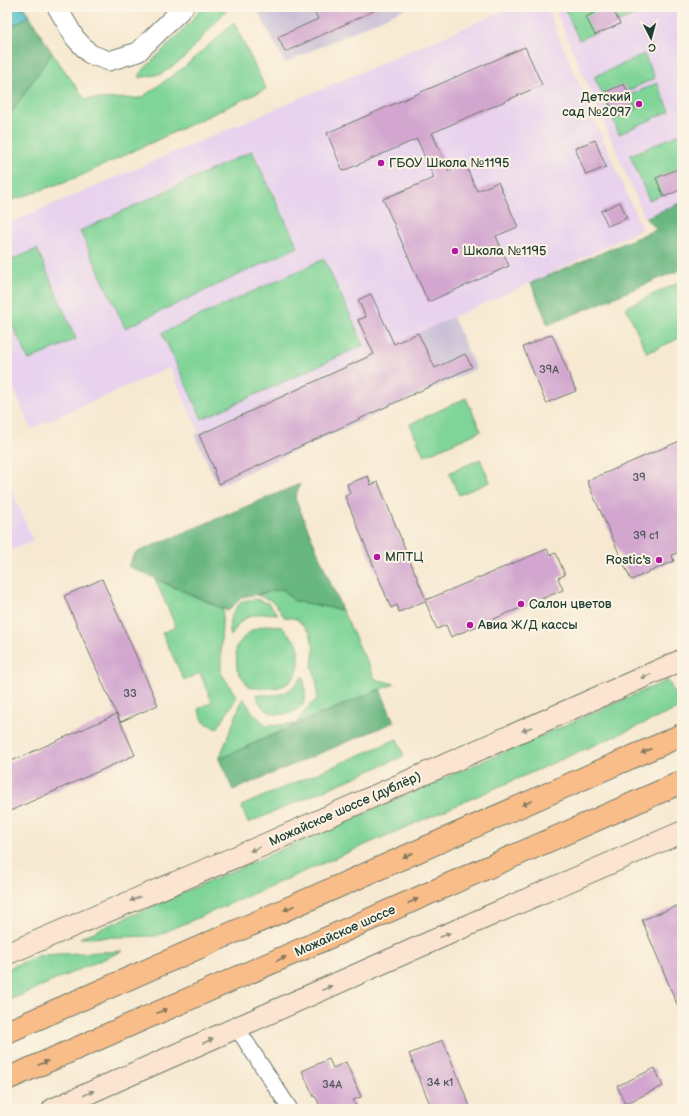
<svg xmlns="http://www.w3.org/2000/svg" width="689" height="1116" font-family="'Balsamiq Sans',sans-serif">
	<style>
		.built { fill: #e8d2ee }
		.industrial { fill: #c9bfd7 }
		.green { fill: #7fd497; stroke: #4f8866 }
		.forest { fill: #67b680; stroke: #437a5a }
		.water { fill: #56c3cd; stroke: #3a8080 }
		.building { fill: #d2a6cf }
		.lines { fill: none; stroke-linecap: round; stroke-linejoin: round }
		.minor-casing { stroke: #6b796b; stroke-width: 17 }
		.tertiary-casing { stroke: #6b796b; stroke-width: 21 }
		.secondary-casing { stroke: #6b796b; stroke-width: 23 }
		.primary-casing { stroke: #6b796b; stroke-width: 24 }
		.minor { stroke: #fff; stroke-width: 15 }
		.tertiary { stroke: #fff; stroke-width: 19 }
		.secondary { stroke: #fce5d0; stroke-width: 21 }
		.primary { stroke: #f8bd89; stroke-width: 22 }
		.oneway { fill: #8e9182 }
		.oneway2 { fill: #81775a }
		.poi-dot { fill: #b5179e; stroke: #fcf5e5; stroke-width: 1.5 }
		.labels { text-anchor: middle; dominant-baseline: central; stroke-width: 4; stroke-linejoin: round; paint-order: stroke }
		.number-label { font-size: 11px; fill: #4c575b }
		.poi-label { font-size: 13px; fill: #1f3d34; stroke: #fcf5e5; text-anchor: start }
		.street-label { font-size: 13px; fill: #1f3d34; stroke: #fcf5e5 }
	</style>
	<rect width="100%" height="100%" fill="#fcf5e5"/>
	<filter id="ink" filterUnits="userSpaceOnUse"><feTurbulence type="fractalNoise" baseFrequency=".025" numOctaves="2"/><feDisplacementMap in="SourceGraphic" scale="8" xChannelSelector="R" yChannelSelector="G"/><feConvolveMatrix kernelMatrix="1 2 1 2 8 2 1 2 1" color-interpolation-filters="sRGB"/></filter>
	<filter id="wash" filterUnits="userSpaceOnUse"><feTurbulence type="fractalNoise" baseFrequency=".012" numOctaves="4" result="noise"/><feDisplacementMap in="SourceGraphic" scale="16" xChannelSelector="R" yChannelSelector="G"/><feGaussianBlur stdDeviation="0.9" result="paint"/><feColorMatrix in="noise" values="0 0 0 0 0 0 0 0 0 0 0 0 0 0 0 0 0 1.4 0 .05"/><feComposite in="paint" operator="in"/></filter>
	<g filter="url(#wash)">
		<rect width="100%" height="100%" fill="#f7e9d1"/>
		<path class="built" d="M 513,7 L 546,7 L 642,229 L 531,283 L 453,317 L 199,433 L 170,367 L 31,429 L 7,373 L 7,224 Z
			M 554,7 L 682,7 L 682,202 L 645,218 Z
			M 7,477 L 33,541 L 7,552 Z"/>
		<path class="industrial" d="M 256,7 L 408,7 L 285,63 Z
			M 453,317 L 476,369 L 218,486 L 195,435 Z"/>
		<path class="green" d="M 203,7 L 229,7 L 183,59 L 161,74 L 139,78 L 139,74 L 183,30 Z
			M 564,7 L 629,7 L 633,16 L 579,40 Z
			M 234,23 L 266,89 L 78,177 L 7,202 L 7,119 L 52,53 L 85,99 L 141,98 L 183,68 Z
			M 644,54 L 655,78 L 606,101 L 594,77 Z
			M 657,83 L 670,111 L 619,134 L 607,105 Z
			M 680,134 L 682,139 L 682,187 L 649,200 L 630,155 Z
			M 252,151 L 298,247 L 125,328 L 80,231 Z
			M 37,249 L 76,339 L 29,360 L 7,314 L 7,262 Z
			M 324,259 L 364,345 L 202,419 L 162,333 Z
			M 682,281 L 682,337 L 647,353 L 626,307 Z
			M 466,398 L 481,431 L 424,456 L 410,424 Z
			M 480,459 L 490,482 L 459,495 L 449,473 Z
			M 155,579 L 223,609 L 221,642 L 221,673 L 237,697 L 217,729 L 204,722 L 198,709 L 212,702 L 200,673 L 184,680 L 162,633 L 176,627 Z
			M 283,589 L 294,601 L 342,610 L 375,679 L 394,684 L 296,724 L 219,759 L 243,698 L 253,713 L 267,726 L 296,724 L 307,708 L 317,699 L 317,684 L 312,665 L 314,649 L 310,633 L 297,619 L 284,617 C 275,602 273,600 256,595 Z
			M 255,599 L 268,603 L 278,614 C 265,613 251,613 240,622 C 237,626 234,632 231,636 C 227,620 231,614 242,601 Z
			M 270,625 L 282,627 L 298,644 C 298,651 300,663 298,669 C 290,691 268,690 249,687 L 237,670 L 236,647 C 247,633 251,628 270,625 Z
			M 303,676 C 304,683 307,693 304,701 C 298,717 272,719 262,706 C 259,703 258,698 256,694 C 280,697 288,695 303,676 Z
			M 668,680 L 681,708 L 675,710 L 156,936 L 80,938 Z
			M 397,739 L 404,756 L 248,823 L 241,806 Z
			M 122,951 L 7,1001 L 7,969 L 40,955 Z"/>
		<path class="forest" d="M 22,7 L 24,7 L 52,53 L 7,119 L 7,29 L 28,17 Z
			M 682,202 L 682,269 L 548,325 L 531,283 L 657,229 L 645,218 Z
			M 300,484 L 295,498 L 342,610 L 294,601 L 283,589 L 242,597 L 228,611 L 128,566 L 135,553 Z
			M 380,689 L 394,722 L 233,790 L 219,759 Z"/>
		<path class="water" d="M 7,7 L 22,7 L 28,16 L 7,29 Z"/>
		<g id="blocks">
			<path class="building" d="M 312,7 L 382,7 L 285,52 L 278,37 L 318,19 Z
				M 606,7 L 612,7 L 620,24 L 595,35 L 586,17 Z
				M 525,47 L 542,85 L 432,133 L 449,171 L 465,164 L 477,191 L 498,182 L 518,227 L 496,236 L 509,266 L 428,302 L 383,199 L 434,178 L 417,139 L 343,171 L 327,133 Z
				M 624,84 L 635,110 L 615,118 L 605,92 Z
				M 595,140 L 606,167 L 586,175 L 575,148 Z
				M 682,167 L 682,189 L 664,197 L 656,178 Z
				M 620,202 L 627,218 L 608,226 L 601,211 Z
				M 371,294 L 394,344 L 418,333 L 435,368 L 465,354 L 472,367 L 219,484 L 214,472 L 215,471 L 199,435 L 374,354 L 358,320 L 366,317 L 358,300 Z
				M 552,334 L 576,391 L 546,403 L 523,347 Z
				M 682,440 L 682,551 L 672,555 L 674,561 L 631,580 L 587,481 Z
				M 368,476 L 371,485 L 378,482 L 426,600 L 547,549 L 550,555 L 556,553 L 565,575 L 558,578 L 563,590 L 451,637 L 446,625 L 437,629 L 425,601 L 399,612 L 397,605 L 391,608 L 345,496 L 350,493 L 347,484 Z
				M 102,579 L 158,705 L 120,722 L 64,596 Z
				M 117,714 L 135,755 L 10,811 L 7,804 L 7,763 Z
				M 682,904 L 682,1016 L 642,920 Z
				M 443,1040 L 471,1109 L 432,1109 L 409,1054 Z
				M 329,1059 L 333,1068 L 346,1062 L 361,1097 L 353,1100 L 357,1109 L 321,1109 L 316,1097 L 314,1097 L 302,1071 Z
				M 655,1068 L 663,1086 L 625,1104 L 617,1086 Z"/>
		</g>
	</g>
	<g filter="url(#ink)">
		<use href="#blocks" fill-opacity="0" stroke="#6b796b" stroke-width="1"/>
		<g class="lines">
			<g class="minor-casing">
				<path id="minor" d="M 237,1028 L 290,1109"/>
			</g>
			<g class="tertiary-casing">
				<path id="tertiary" d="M 57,7 L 75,38 L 90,54 L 109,61 L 138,52 L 184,7"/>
			</g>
			<g class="secondary-casing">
				<path id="secondary" d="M 7,954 L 259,847 L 682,660
					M 53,1109 L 491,915 L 682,832"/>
			</g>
			<g class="primary-casing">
				<path id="primary" d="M 7,1032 L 682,735
					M 7,1079 L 682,782"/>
			</g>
			<use href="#minor" class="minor"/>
			<use href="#tertiary" class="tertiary"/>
			<use href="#secondary" class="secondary"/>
			<use href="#primary" class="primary"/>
		</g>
		<defs><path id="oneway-solid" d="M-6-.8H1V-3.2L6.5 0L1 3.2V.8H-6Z"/></defs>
		<g class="oneway">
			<use href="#oneway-solid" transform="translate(646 676) rotate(157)"/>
			<use href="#oneway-solid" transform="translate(527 729) rotate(156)"/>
			<use href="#oneway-solid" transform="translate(255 849) rotate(157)"/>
			<use href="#oneway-solid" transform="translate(135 899) rotate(157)"/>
			<use href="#oneway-solid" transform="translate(445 935) rotate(-24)"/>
			<use href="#oneway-solid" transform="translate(327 988) rotate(-24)"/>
			<use href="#oneway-solid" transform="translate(208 1041) rotate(-24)"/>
			<use href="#oneway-solid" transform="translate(89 1093) rotate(-24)"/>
		</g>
		<g class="oneway2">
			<use href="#oneway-solid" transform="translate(646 751) rotate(156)"/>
			<use href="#oneway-solid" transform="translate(527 803) rotate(156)"/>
			<use href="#oneway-solid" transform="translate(408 855) rotate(156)"/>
			<use href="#oneway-solid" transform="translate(413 901) rotate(-24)"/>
			<use href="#oneway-solid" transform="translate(289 908) rotate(156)"/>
			<use href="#oneway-solid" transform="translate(281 959) rotate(-24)"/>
			<use href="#oneway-solid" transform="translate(162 1011) rotate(-24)"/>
			<use href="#oneway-solid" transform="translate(43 1063) rotate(-24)"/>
		</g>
	</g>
	<g class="poi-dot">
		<circle cx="639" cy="104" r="4"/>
		<circle cx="381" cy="163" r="4"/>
		<circle cx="455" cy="251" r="4"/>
		<circle cx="377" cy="557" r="4"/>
		<circle cx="659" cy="560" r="4"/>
		<circle cx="521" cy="604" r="4"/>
		<circle cx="470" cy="625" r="4"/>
	</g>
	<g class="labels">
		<g class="number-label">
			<text x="549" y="369">39А</text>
			<text x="639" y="477">39</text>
			<text x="646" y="535">39 с1</text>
			<text x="130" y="693">33</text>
			<text x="440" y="1082">34 к1</text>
			<text x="332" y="1084">34А</text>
		</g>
		<g class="poi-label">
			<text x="631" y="97" text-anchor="end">Детский<tspan x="631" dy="15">сад №2097</tspan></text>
			<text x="389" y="163">ГБОУ Школа №1195</text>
			<text x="463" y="251">Школа №1195</text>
			<text x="385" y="557">МПТЦ</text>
			<text x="651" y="560" text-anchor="end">Rostic's</text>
			<text x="529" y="604">Салон цветов</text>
			<text x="478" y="625">Авиа Ж/Д кассы</text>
		</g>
		<g class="street-label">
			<text transform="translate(345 809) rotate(-24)">Можайское шоссе (дублёр)</text>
			<text transform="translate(345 931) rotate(-24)">Можайское шоссе</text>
		</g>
	</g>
	<rect width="689" height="1116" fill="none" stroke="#fcf5e5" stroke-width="24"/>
	<g transform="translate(651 38) rotate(174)" stroke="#fcf5e5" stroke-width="3" paint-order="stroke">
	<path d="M0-3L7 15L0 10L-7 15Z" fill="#1f3d34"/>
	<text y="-6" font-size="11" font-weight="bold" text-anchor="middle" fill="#1f3d34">С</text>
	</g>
</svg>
